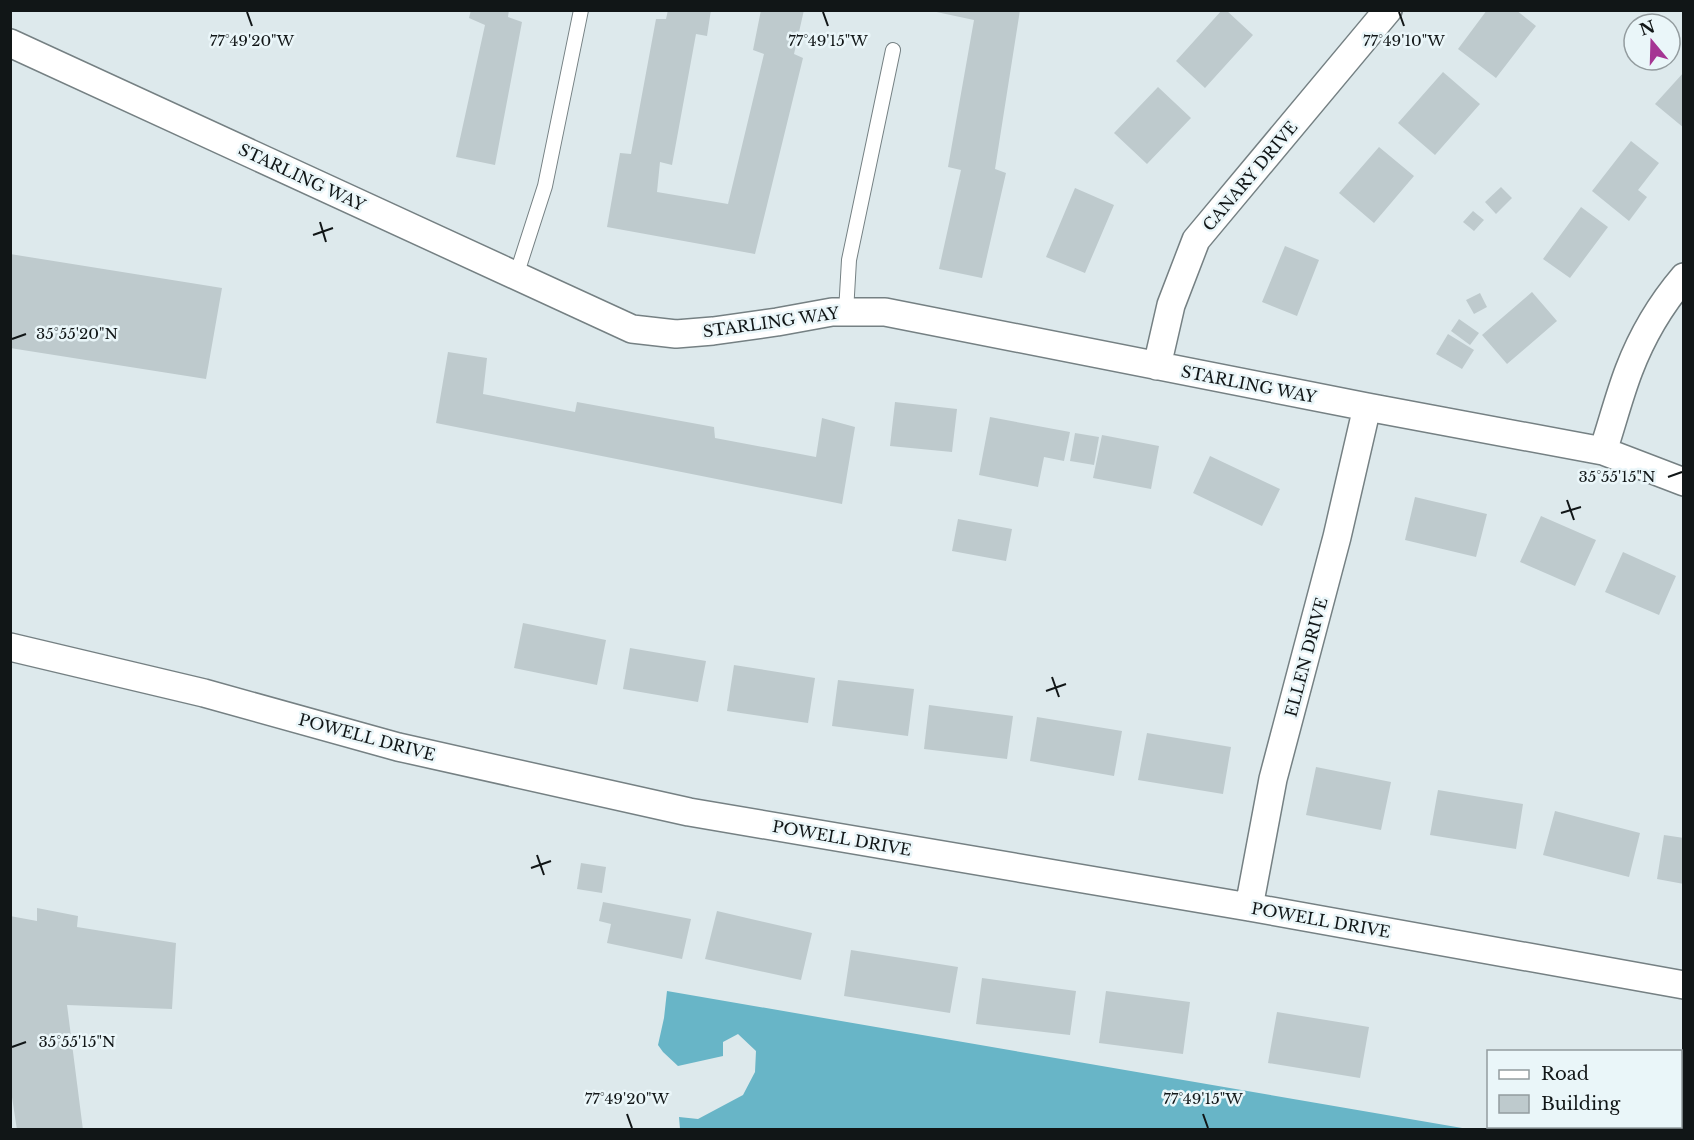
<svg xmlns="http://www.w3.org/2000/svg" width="1694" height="1140" font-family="'Libre Baskerville',serif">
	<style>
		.forest { fill: #68b5c7 }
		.building { fill: #becacd }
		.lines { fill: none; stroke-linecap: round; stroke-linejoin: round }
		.service-casing { stroke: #758083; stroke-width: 16 }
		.minor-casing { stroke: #758083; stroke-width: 30 }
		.service { stroke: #fff; stroke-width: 14 }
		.minor { stroke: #fff; stroke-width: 27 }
		.ticks { fill: none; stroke: #111617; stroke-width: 2 }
		.labels { text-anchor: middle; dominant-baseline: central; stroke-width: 5; stroke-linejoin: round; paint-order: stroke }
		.street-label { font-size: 16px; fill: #111617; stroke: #eaf6f9 }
		.ticks-label { font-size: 15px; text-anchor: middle; fill: #111617; stroke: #eaf6f9; stroke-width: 5; stroke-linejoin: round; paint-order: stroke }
	</style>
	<rect width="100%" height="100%" fill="#dde9ec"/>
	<path class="forest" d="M 667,991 L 1468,1129 L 680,1129 L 679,1117 L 698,1119 L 743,1095 L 755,1072 L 756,1051 L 738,1034 L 723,1042 L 723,1056 L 678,1066 L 663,1052 L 658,1045 L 664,1018 Z"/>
	<path class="building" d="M 471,10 L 509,10 L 508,17 L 522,22 L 495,165 L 456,157 L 485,25 L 469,18 Z
		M 668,10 L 711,10 L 707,36 L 696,34 L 672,165 L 660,162 L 657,192 L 728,204 L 764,54 L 753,50 L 761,10 L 804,10 L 794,54 L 803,58 L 755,254 L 607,227 L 620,153 L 631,154 L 656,19 L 666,19 Z
		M 927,10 L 1020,10 L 995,169 L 1006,173 L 982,278 L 939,269 L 961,170 L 948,167 L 974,20 Z
		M 1222,10 L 1226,10 L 1253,35 L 1205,88 L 1176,61 Z
		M 1487,10 L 1516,10 L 1536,26 L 1496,78 L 1458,49 Z
		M 1443,72 L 1480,104 L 1435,155 L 1398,123 Z
		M 1684,72 L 1684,128 L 1655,104 Z
		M 1158,87 L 1191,118 L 1147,164 L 1114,133 Z
		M 1631,141 L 1659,163 L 1638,190 L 1647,197 L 1629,221 L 1592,191 Z
		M 1379,147 L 1414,176 L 1374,223 L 1339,193 Z
		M 1501,187 L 1512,198 L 1496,214 L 1485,202 Z
		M 1075,188 L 1114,205 L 1085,273 L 1046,257 Z
		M 1581,207 L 1608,227 L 1570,278 L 1543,259 Z
		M 1473,211 L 1484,220 L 1474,231 L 1463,222 Z
		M 1285,246 L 1319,260 L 1297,316 L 1262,302 Z
		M 10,254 L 222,288 L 206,379 L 10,348 Z
		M 1532,292 L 1557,321 L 1507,364 L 1482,335 Z
		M 1480,293 L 1487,307 L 1474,314 L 1466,300 Z
		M 1459,319 L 1479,333 L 1470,345 L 1451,331 Z
		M 1448,334 L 1474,350 L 1462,369 L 1436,354 Z
		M 448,352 L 487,358 L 483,394 L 575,412 L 577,402 L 714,427 L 715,438 L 816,457 L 822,418 L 855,427 L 842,504 L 436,423 Z
		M 895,402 L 957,409 L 952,452 L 890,446 Z
		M 990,417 L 1070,432 L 1064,461 L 1044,457 L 1038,487 L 979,475 Z
		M 1075,433 L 1099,437 L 1094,465 L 1070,461 Z
		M 1102,435 L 1159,446 L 1151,489 L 1093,478 Z
		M 1210,456 L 1280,489 L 1262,526 L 1193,493 Z
		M 1415,497 L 1487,514 L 1476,557 L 1405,540 Z
		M 1541,516 L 1596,540 L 1575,586 L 1520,562 Z
		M 958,519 L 1012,529 L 1006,561 L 952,551 Z
		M 1623,552 L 1676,576 L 1659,615 L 1605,592 Z
		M 523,623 L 606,640 L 597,685 L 514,668 Z
		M 630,648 L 706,661 L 698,702 L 623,689 Z
		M 734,665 L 815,678 L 808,723 L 727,711 Z
		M 838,680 L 914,689 L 908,736 L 832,726 Z
		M 929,705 L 1013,716 L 1007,759 L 924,749 Z
		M 1037,717 L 1122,731 L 1114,776 L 1030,761 Z
		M 1147,733 L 1231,747 L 1223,794 L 1138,780 Z
		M 1316,767 L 1391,782 L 1381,830 L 1306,815 Z
		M 1438,790 L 1523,804 L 1516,849 L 1430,835 Z
		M 1555,811 L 1640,833 L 1629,877 L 1543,855 Z
		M 1664,835 L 1684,838 L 1684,884 L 1657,879 Z
		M 581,863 L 606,867 L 602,893 L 577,889 Z
		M 603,902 L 691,919 L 682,959 L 607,943 L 611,924 L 599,921 Z
		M 37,908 L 78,916 L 77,927 L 176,943 L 172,1009 L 67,1005 L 83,1130 L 17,1130 L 10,1084 L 10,916 L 37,921 Z
		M 717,911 L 812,933 L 801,980 L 705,959 Z
		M 851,950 L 958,967 L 950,1013 L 844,996 Z
		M 982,978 L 1076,991 L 1070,1035 L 976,1024 Z
		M 1106,991 L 1190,1002 L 1183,1054 L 1099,1043 Z
		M 1277,1012 L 1369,1027 L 1360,1078 L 1268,1063 Z
		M 1680,1072 L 1684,1073 L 1684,1119 L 1680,1119 Z"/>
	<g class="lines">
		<g class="service-casing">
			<path id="service" d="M 516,276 L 545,186 L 581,10
				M 846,312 L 849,260 L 893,50"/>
		</g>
		<g class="minor-casing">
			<path id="minor" d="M 10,43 L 632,329 L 676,334 L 713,331 L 777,322 L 832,312 L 885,312 L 1367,407 L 1603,451 L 1684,482
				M 1157,366 L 1171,305 L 1196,240 L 1388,10
				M 1603,451 C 1612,424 1619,396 1629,370 C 1642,336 1661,304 1684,277
				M 10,647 L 204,693 L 398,747 L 689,812 L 1249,907 L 1684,985
				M 1249,907 L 1273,779 L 1337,537 L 1367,407"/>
		</g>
		<use href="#service" class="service"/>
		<use href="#minor" class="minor"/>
	</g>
	<path class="ticks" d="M 247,12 L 252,26M 823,12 L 828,26M 1399,12 L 1404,26M 320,222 L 326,242M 313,235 L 333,228M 12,339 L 26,334M 1668,477 L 1682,472M 1567,500 L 1574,520M 1561,513 L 1581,507M 1052,677 L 1059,697M 1046,691 L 1066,684M 537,855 L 544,875M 531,868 L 551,861M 12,1047 L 26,1042M 627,1114 L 632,1128M 1203,1114 L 1208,1128"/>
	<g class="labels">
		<g class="street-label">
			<text transform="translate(1250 176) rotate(-50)">CANARY DRIVE</text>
			<text transform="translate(302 177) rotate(25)">STARLING WAY</text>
			<text transform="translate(771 322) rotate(-8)">STARLING WAY</text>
			<text transform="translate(1249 384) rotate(11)">STARLING WAY</text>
			<text transform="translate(1306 657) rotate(-75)">ELLEN DRIVE</text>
			<text transform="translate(367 737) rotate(15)">POWELL DRIVE</text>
			<text transform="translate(842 838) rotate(10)">POWELL DRIVE</text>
			<text transform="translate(1321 920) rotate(10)">POWELL DRIVE</text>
		</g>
	</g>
	<g class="ticks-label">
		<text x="252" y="46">77°49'20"W</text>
		<text x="828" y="46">77°49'15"W</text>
		<text x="1404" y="46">77°49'10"W</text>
		<text x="77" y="339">35°55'20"N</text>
		<text x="1617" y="482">35°55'15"N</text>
		<text x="77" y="1047">35°55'15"N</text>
		<text x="627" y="1104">77°49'20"W</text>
		<text x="1203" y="1104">77°49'15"W</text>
	</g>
	<rect width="1694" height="1140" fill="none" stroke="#111617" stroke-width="24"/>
	<rect x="1487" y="1050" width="195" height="78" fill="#eaf6f9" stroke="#939c9f" stroke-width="1.5"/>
	<rect x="1499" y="1070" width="30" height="9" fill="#ffffff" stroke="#939c9f" stroke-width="1.5"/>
	<text x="1541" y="1080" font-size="18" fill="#111617">Road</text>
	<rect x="1499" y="1095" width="30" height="18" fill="#becacd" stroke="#939c9f" stroke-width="1.5"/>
	<text x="1541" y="1110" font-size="18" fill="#111617">Building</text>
	<g transform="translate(1652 42) rotate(341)"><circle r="28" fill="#eaf6f9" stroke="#939c9f" stroke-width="1.5"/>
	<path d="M0-4.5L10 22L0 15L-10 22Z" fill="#a53593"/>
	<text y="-9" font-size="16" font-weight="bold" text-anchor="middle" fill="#111617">N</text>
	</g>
</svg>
